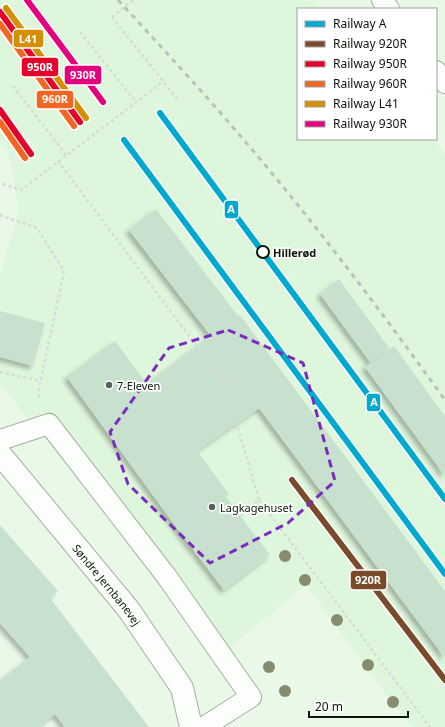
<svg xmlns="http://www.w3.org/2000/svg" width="445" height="727" font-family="'Noto Sans',sans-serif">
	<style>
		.built { fill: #def6db }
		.building { fill: #c8e1cf; filter: url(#shadow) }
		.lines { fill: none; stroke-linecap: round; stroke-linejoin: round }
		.lane-casing { stroke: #a5b0a3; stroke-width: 22 }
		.secondary-casing { stroke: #a5b0a3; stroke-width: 24 }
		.path { stroke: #d6dbd5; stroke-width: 2.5; stroke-dasharray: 3 3; stroke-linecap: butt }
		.lane { stroke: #fcfefb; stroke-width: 20 }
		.secondary { stroke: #fcfefb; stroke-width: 22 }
		.rail { stroke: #bdc1bc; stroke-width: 3; stroke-dasharray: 5 5; stroke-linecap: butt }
		.path-bridge { stroke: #d6dbd5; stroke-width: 2.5; stroke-dasharray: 3 3; stroke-linecap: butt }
		.rail-1-casing { stroke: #fff; stroke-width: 9 }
		.rail-2-casing { stroke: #fff; stroke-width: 9 }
		.rail-3-casing { stroke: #fff; stroke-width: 9 }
		.rail-4-casing { stroke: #fff; stroke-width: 9 }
		.rail-5-casing { stroke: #fff; stroke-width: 9 }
		.rail-6-casing { stroke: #fff; stroke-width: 9 }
		.rail-1 { stroke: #00a9ce; stroke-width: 6 }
		.rail-2 { stroke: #7a4b2a; stroke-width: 6 }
		.rail-3 { stroke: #e4002b; stroke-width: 6 }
		.rail-4 { stroke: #f26522; stroke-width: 6 }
		.rail-5 { stroke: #d49002; stroke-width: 6 }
		.rail-6 { stroke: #e5007d; stroke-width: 6 }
		.tree { fill: #878c6e }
		.marked { fill: none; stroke: #7b2cbf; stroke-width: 3; stroke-dasharray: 8 5; stroke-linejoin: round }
		.stop-dot { fill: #fff; stroke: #0d160c; stroke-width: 2 }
		.poi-dot { fill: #5a6559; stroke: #fff; stroke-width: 1.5 }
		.labels { text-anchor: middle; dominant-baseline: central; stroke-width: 3.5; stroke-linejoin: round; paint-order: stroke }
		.stop-label { font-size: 11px; font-weight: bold; fill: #0d160c; stroke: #fff; text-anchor: start }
		.poi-label { font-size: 11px; fill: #0d160c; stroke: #fff; text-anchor: start }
		.street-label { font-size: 11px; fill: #0d160c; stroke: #fff }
		.line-badge { stroke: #fff; stroke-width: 1.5 }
		.badge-label { font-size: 11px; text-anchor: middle; font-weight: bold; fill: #fff }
	</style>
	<defs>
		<filter id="shadow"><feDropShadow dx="-3.5" dy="3.5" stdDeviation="2" flood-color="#0004"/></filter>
	</defs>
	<rect width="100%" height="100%" fill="#e9f8e7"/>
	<path class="built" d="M 0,0 L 311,0 L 320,9 L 298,9 L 298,139 L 434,139 L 445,155 L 445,727 L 412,727 L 379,685 L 306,585 L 222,654 L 0,384 L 0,278 L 19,208 L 9,155 L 0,143 Z"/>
	<path class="building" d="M 156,209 L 238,316 L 240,315 L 445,591 L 445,658 L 259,408 L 197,451 L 229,494 L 226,497 L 270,555 L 224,590 L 179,531 L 67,377 L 115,341 L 147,384 L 211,336 L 129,230 Z
		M 339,279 L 389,348 L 370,362 L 320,294 Z
		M 0,311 L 45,323 L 33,366 L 0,357 Z
		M 394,346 L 445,416 L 445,476 L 365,367 Z
		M 0,525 L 58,591 L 50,598 L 149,727 L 65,727 L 55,714 L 38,727 L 0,727 L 0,681 L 30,657 L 0,623 Z"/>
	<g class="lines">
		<g class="lane-casing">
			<path id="lane" d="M 382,0 L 389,9
				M 436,71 L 445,83
				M 0,440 L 49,424 L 167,577 L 251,697 L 204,727"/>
		</g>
		<g class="secondary-casing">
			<g id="secondary">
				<path id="s1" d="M 0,454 L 129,610 L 182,688 L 191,727"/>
			</g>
		</g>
		<path class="path" d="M 112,17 L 177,99
			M 80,32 L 136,102
			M 13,86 L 66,155
			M 58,161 L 225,384 L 259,500 L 242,515 L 189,559
			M 3,184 L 21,190 L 164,81
			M 0,215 L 37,228 L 64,271 L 38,393 L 40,398
			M 335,294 L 381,356
			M 0,372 L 41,381
			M 225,384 L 254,360
			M 259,500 L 430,727"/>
		<use href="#lane" class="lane"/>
		<use href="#secondary" class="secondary"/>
		<path class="rail" d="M 118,0 C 184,71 249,143 309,219 C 356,278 401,339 445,400"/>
		<path class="path-bridge" d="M 112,17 L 133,0"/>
		<g class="rail-1-casing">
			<path id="rail-1" d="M 160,113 L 445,499
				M 124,140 L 445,574"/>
		</g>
		<g class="rail-2-casing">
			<path id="rail-2" d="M 292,480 L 445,680"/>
		</g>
		<g class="rail-3-casing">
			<path id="rail-3" d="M 0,12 L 80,122
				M 0,110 L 31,154"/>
		</g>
		<g class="rail-4-casing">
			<path id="rail-4" d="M 0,24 L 74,126
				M 0,122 L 25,158"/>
		</g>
		<g class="rail-5-casing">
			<path id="rail-5" d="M 6,8 L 86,118"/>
		</g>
		<g class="rail-6-casing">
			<path id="rail-6" d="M 27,0 L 103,102"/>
		</g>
		<use href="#rail-1" class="rail-1"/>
		<use href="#rail-2" class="rail-2"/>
		<use href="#rail-3" class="rail-3"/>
		<use href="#rail-4" class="rail-4"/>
		<use href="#rail-5" class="rail-5"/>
		<use href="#rail-6" class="rail-6"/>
	</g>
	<g class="tree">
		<circle cx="285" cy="556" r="6"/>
		<circle cx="305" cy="580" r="6"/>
		<circle cx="337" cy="620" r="6"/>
		<circle cx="368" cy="665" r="6"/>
		<circle cx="269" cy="667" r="6"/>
		<circle cx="285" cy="691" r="6"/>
		<circle cx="393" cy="702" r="6"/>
	</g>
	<path class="marked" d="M 228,330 L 303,363 L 335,481 L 288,523 L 210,563 L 128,484 L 110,432 L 169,348 Z"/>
	<circle class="stop-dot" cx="263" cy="252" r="6"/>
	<g class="poi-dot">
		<circle cx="109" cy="385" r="4"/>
		<circle cx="212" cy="507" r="4"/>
	</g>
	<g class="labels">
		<g class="stop-label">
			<text x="273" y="252">Hillerød</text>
		</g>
		<g class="poi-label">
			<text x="117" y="385">7-Eleven</text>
			<text x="220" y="507">Lagkagehuset</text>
		</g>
		<g class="street-label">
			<text stroke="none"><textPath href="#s1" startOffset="169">Søndre Jernbanevej</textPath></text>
		</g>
	</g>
	<g class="line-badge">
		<rect x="13" y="29" width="31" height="19" rx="4" fill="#d49002"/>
		<rect x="21" y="57" width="38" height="20" rx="4" fill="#e4002b"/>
		<rect x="64" y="65" width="38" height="20" rx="4" fill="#e5007d"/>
		<rect x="36" y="90" width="38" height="19" rx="4" fill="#f26522"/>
		<rect x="224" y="200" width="15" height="19" rx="4" fill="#00a9ce"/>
		<rect x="366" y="393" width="15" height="19" rx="4" fill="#00a9ce"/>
		<rect x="350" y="570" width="37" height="20" rx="4" fill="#7a4b2a"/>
	</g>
	<g class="badge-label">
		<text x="28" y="43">L41</text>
		<text x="40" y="71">950R</text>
		<text x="83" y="79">930R</text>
		<text x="55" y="103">960R</text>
		<text x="231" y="213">A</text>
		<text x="374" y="406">A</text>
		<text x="368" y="584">920R</text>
	</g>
	<rect x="297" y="8" width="140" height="132" fill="#ffffff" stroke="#9ea29e"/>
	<rect x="305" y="21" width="20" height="6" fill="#00a9ce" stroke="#9ea29e"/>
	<text x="333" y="28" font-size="12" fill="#0d160c">Railway A</text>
	<rect x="305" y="41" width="20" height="6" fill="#7a4b2a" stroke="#9ea29e"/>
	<text x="333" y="48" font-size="12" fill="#0d160c">Railway 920R</text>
	<rect x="305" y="61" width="20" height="6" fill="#e4002b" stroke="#9ea29e"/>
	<text x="333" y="68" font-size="12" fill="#0d160c">Railway 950R</text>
	<rect x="305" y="81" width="20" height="6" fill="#f26522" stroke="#9ea29e"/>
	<text x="333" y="88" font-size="12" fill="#0d160c">Railway 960R</text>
	<rect x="305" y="101" width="20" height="6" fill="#d49002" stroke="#9ea29e"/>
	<text x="333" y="108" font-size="12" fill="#0d160c">Railway L41</text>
	<rect x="305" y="121" width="20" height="6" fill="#e5007d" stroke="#9ea29e"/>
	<text x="333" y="128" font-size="12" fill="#0d160c">Railway 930R</text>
	<path d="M309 711v6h99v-6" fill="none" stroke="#0d160c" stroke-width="2"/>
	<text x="315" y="711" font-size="12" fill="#0d160c" stroke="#ffffff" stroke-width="3" paint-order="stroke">20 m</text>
</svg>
